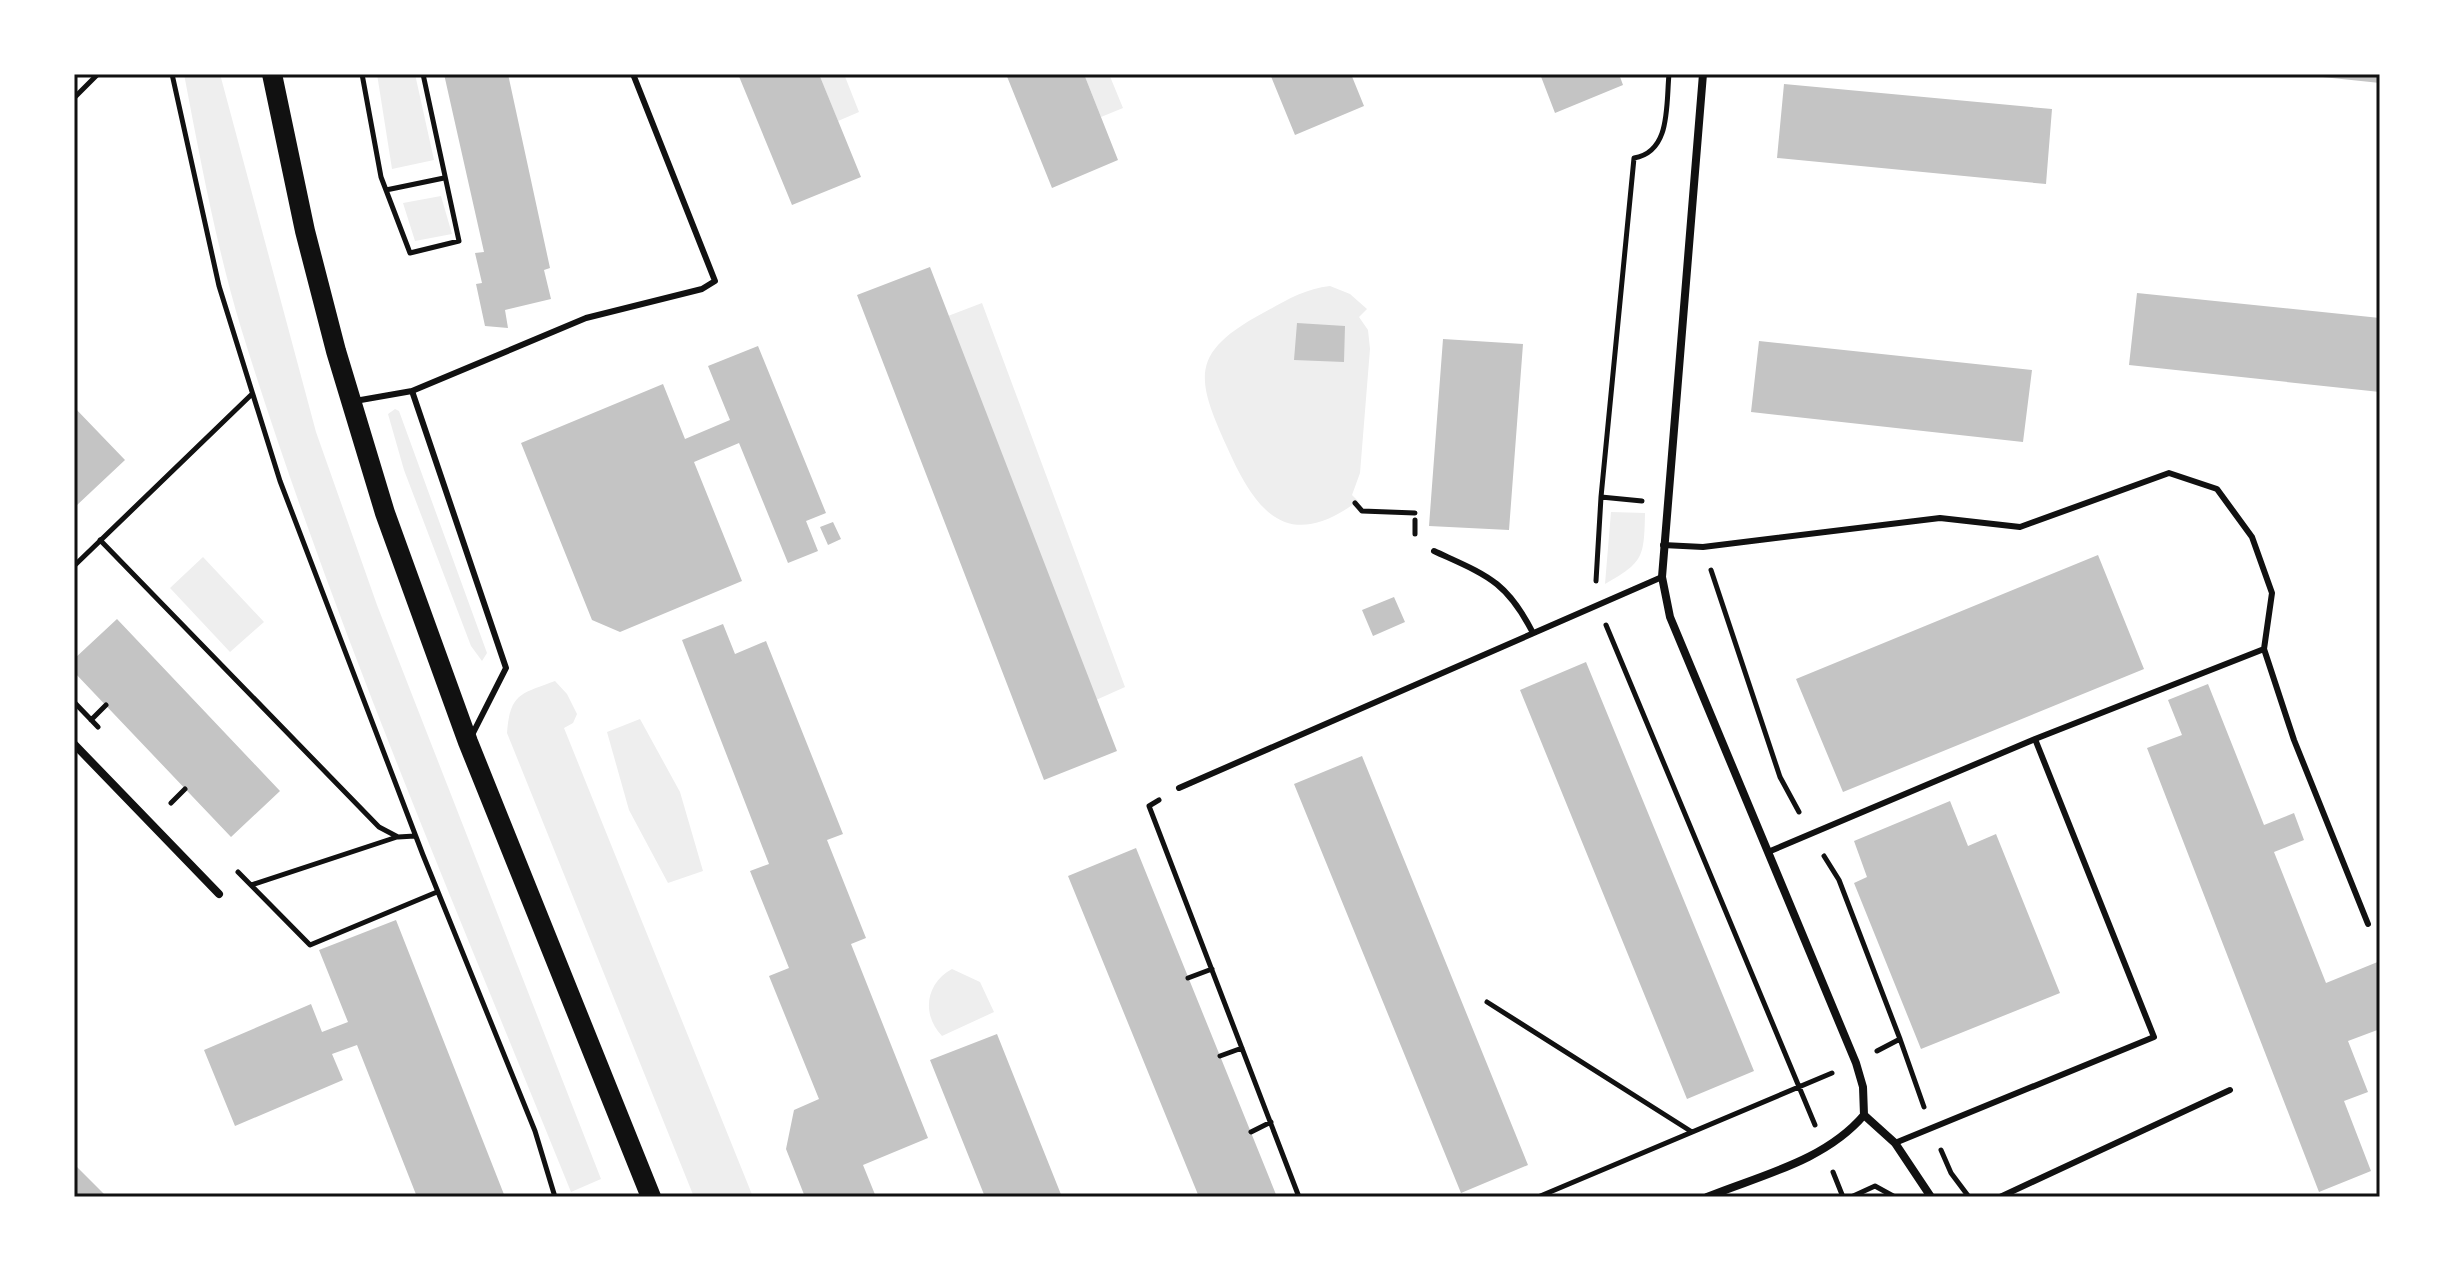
<svg xmlns="http://www.w3.org/2000/svg" width="2454" height="1271" font-family="Overpass,sans-serif">
	<style>
		.green { fill: #eee }
		.building { fill: #c4c4c4 }
		.lines { fill: none; stroke-linecap: round; stroke-linejoin: round }
		.path { stroke: #111; stroke-width: 5 }
		.service { stroke: #111; stroke-width: 6 }
		.minor { stroke: #111; stroke-width: 8 }
		.primary { stroke: #111; stroke-width: 20 }
		.neatline { fill: none; stroke: #111; stroke-width: 3 }
	</style>
	<rect width="100%" height="100%" fill="#fff"/>
	<path class="green" d="M 184,74 L 220,74 L 316,432 L 377,605 L 601,1179 L 571,1192 C 456,907 332,622 241,328 C 216,245 200,158 184,74 Z
		M 377,74 L 415,74 L 434,160 L 392,169 Z
		M 819,74 L 844,74 L 859,112 L 838,121 Z
		M 1084,74 L 1109,74 L 1123,108 L 1101,117 Z
		M 441,196 L 452,234 L 415,241 L 403,203 Z
		M 1330,286 L 1350,294 L 1367,309 L 1359,317 L 1368,330 L 1370,349 L 1360,473 L 1352,495 L 1358,501 C 1288,553 1256,513 1227,447 C 1196,378 1189,353 1263,313 C 1285,301 1304,289 1330,286 Z
		M 982,303 L 1125,687 L 1096,700 L 948,316 Z
		M 395,409 L 399,411 L 487,653 L 482,661 L 471,646 L 404,470 L 388,414 Z
		M 1611,512 L 1645,513 C 1644,557 1644,562 1605,584 Z
		M 203,557 L 264,622 L 230,652 L 170,588 Z
		M 555,681 L 567,694 L 577,714 L 573,723 L 564,728 L 753,1197 L 694,1197 L 507,733 C 510,693 521,694 555,681 Z
		M 640,719 L 680,792 L 703,871 L 668,883 L 629,810 L 607,732 Z
		M 952,969 L 980,982 L 994,1012 L 942,1036 C 921,1014 926,983 952,969 Z"/>
	<path class="building" d="M 444,74 L 508,74 L 550,268 L 544,270 L 551,299 L 505,310 L 508,328 L 485,326 L 476,284 L 482,283 L 475,253 L 484,252 Z
		M 738,74 L 819,74 L 861,177 L 792,205 Z
		M 1006,74 L 1084,74 L 1118,160 L 1052,188 Z
		M 1270,74 L 1351,74 L 1364,106 L 1295,135 Z
		M 1540,74 L 1619,74 L 1623,85 L 1555,113 Z
		M 2313,74 L 2380,74 L 2380,83 L 2313,76 Z
		M 1784,84 L 2052,109 L 2046,184 L 1777,158 Z
		M 930,267 L 1117,751 L 1044,780 L 857,295 Z
		M 2137,293 L 2380,318 L 2380,392 L 2129,365 Z
		M 1297,323 L 1345,326 L 1344,362 L 1294,360 Z
		M 1443,339 L 1523,344 L 1509,530 L 1429,526 Z
		M 1759,341 L 2032,370 L 2023,442 L 1751,412 Z
		M 758,346 L 826,513 L 806,521 L 818,551 L 788,563 L 739,443 L 694,462 L 742,581 L 620,632 L 592,620 L 521,443 L 663,384 L 685,439 L 730,420 L 708,366 Z
		M 74,407 L 125,460 L 76,506 L 74,504 Z
		M 833,522 L 841,539 L 828,545 L 820,527 Z
		M 2098,555 L 2144,669 L 1843,792 L 1796,679 Z
		M 1394,597 L 1405,622 L 1373,636 L 1362,610 Z
		M 117,619 L 280,791 L 231,837 L 74,672 L 74,659 Z
		M 723,624 L 735,654 L 766,641 L 843,834 L 827,840 L 866,938 L 851,944 L 928,1138 L 863,1165 L 876,1197 L 805,1197 L 786,1149 L 794,1110 L 819,1099 L 769,976 L 789,968 L 750,871 L 769,864 L 682,640 Z
		M 1586,662 L 1754,1071 L 1687,1099 L 1520,690 Z
		M 2208,684 L 2264,825 L 2294,813 L 2304,840 L 2274,852 L 2326,983 L 2380,961 L 2380,1029 L 2348,1041 L 2368,1092 L 2344,1101 L 2371,1171 L 2319,1192 L 2147,748 L 2182,735 L 2168,700 Z
		M 1362,756 L 1528,1165 L 1461,1193 L 1294,784 Z
		M 1950,801 L 1968,846 L 1996,834 L 2060,993 L 1921,1049 L 1854,883 L 1867,877 L 1854,841 Z
		M 1136,848 L 1277,1197 L 1199,1197 L 1068,876 Z
		M 396,920 L 505,1197 L 417,1197 L 357,1045 L 332,1054 L 343,1080 L 235,1126 L 204,1050 L 311,1004 L 322,1032 L 348,1022 L 319,950 Z
		M 997,1034 L 1062,1197 L 985,1197 L 930,1060 Z
		M 74,1164 L 107,1197 L 74,1197 Z"/>
	<g class="lines">
		<path class="path" d="M 172,74 L 219,286 L 280,481 L 423,855 L 535,1131 L 555,1197
			M 362,74 L 381,177 L 410,253 L 459,241 L 423,74
			M 74,98 L 98,74
			M 386,190 L 444,178
			M 1601,497 L 1634,158 C 1671,152 1666,105 1669,74
			M 1355,503 L 1362,511 L 1415,513
			M 1415,534 L 1415,520
			M 100,540 L 379,827 L 398,837 L 415,836
			M 74,566 L 251,395
			M 1711,570 L 1780,777 L 1799,812
			M 1596,581 L 1601,497 L 1642,501
			M 1606,625 L 1815,1125
			M 74,702 L 98,727
			M 91,720 L 106,705
			M 1159,800 L 1149,806 L 1299,1197
			M 171,803 L 185,789
			M 1824,856 L 1839,880 L 1900,1039
			M 238,872 L 310,945 L 437,892
			M 251,885 L 397,837
			M 1188,978 L 1212,969
			M 1487,1002 L 1692,1132
			M 1877,1051 L 1900,1039 L 1924,1107
			M 1220,1056 L 1242,1048
			M 1251,1132 L 1271,1122
			M 1941,1150 L 1951,1173 L 1969,1197
			M 1833,1172 L 1843,1197
			M 1538,1197 L 1832,1073
			M 1851,1197 L 1875,1186 L 1895,1197"/>
		<path class="service" d="M 412,391 L 586,318 L 702,289 L 715,281 L 633,74
			M 355,401 L 412,391 L 506,668 L 472,735
			M 1663,545 L 1703,547 L 1940,518 L 2020,527 L 2169,473 L 2217,489 L 2252,537 L 2272,593 L 2264,649 L 2035,739 L 1768,852
			M 1434,551 C 1486,575 1506,580 1533,633
			M 2264,649 L 2294,740 L 2368,924
			M 1179,788 L 1662,577
			M 1895,1143 L 2154,1037 L 2035,739
			M 2000,1197 L 2230,1090"/>
		<path class="minor" d="M 1703,74 L 1662,577 L 1670,617 L 1856,1063 L 1863,1087 L 1864,1115 L 1895,1143 L 1931,1197
			M 74,744 L 219,894
			M 1707,1197 C 1761,1175 1825,1161 1864,1115"/>
		<path class="primary" d="M 272,74 L 305,231 L 336,351 L 385,513 L 468,742 L 651,1197"/>
	</g>
	<rect width="2454" height="1271" fill="none" stroke="#ffffff" stroke-width="152"/>
	<rect x="76" y="76" width="2302" height="1119" class="neatline"/>
</svg>
